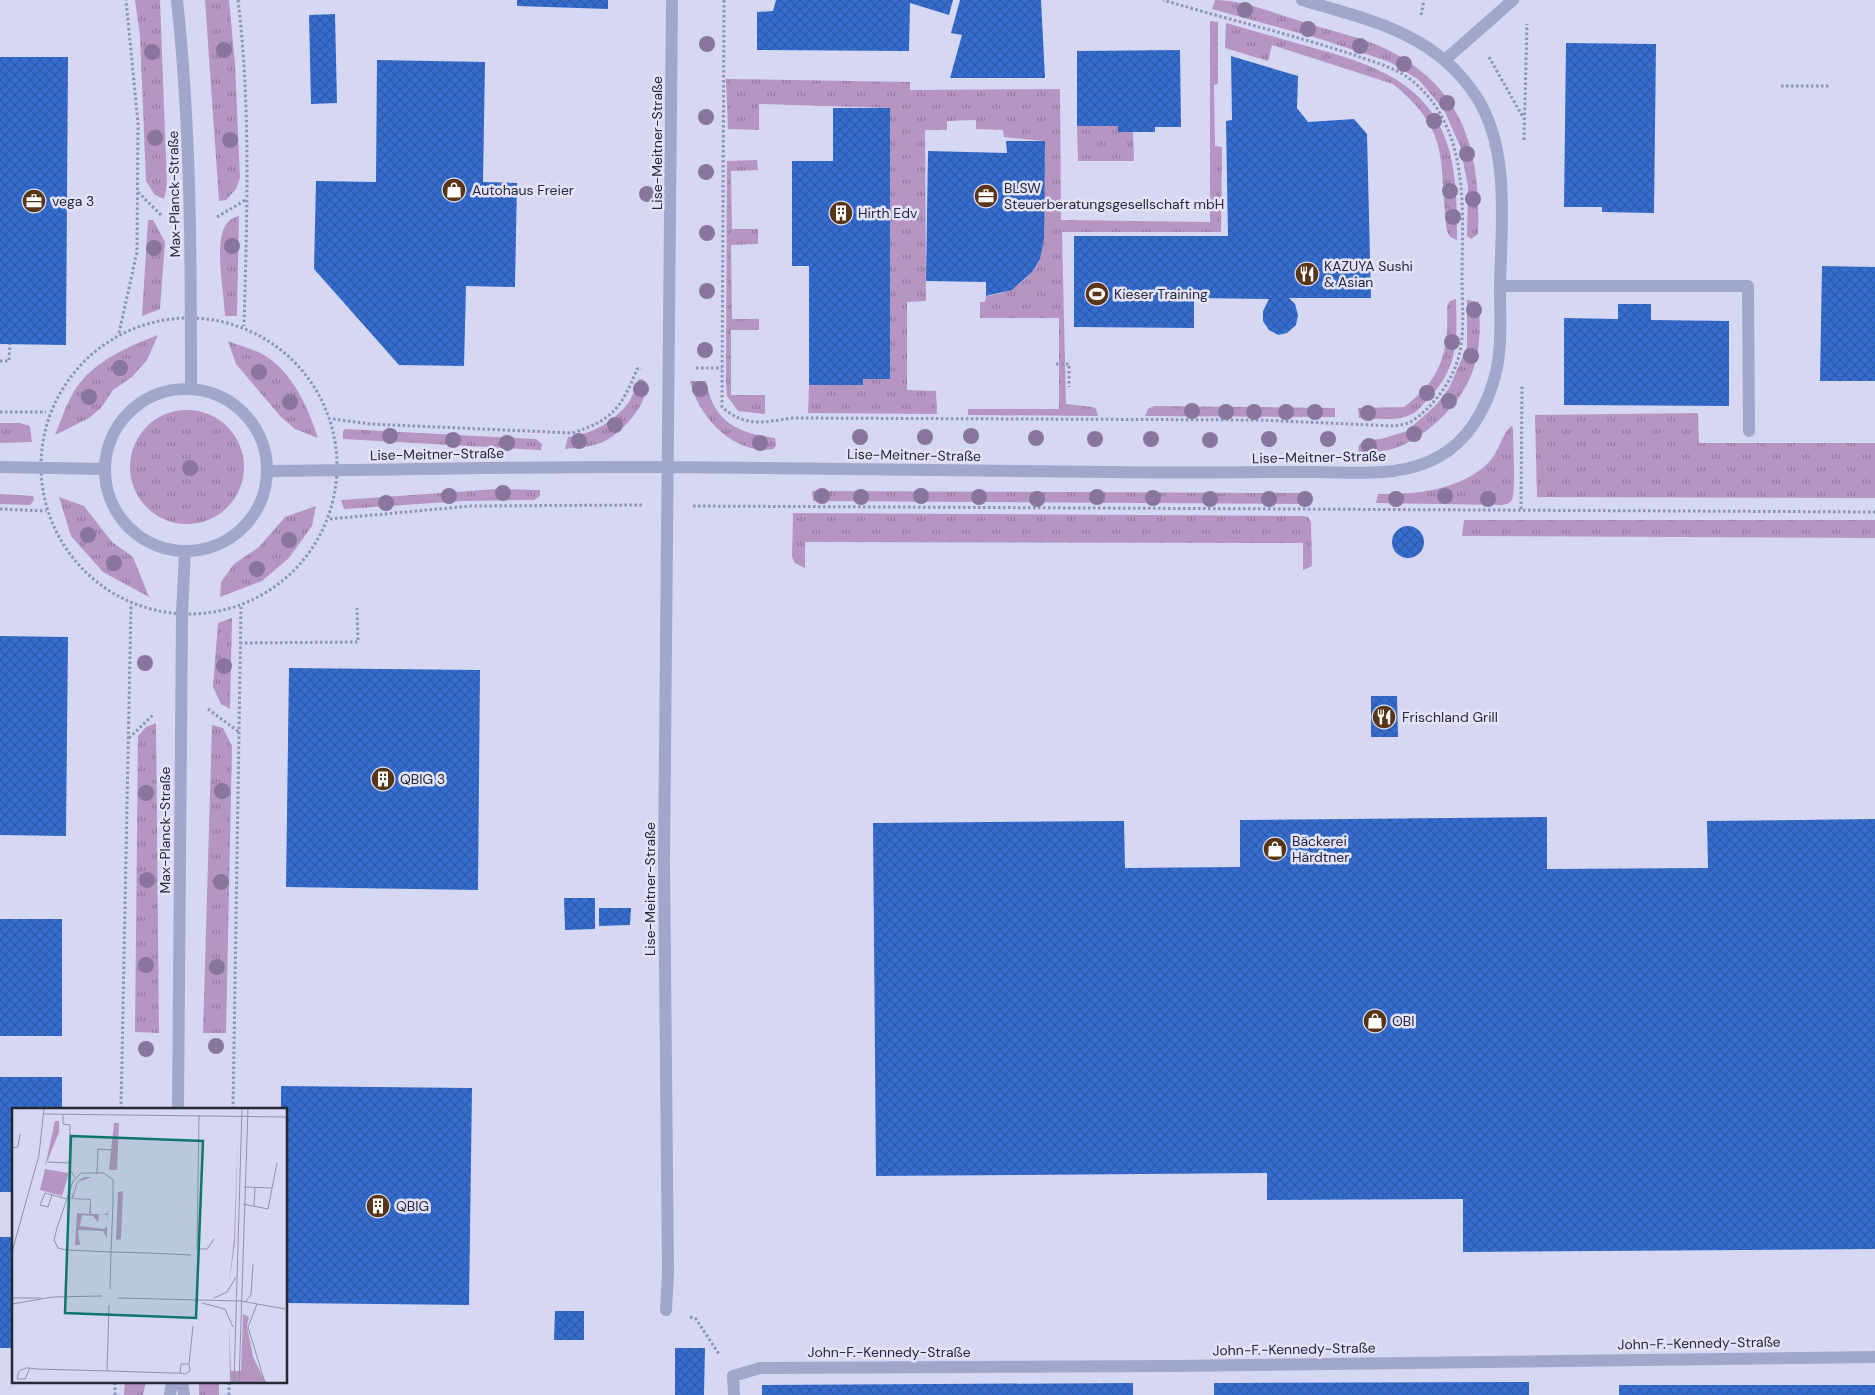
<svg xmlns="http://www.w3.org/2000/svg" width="1875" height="1395" font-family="'DM Sans',sans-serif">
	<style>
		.grass { fill: url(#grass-tufts) }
		.building { fill: url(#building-cross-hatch) }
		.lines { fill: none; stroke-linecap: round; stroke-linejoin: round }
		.path { stroke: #8b93b7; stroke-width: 3; stroke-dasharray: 2.5 2.5; stroke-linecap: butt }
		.minor { stroke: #a1a7cb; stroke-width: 12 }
		.tree { fill: #89769c }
		.labels { text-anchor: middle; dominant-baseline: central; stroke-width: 5; stroke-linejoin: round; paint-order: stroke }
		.street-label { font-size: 14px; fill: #242935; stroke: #e2e3fa }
		.poi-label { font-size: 14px; fill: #242935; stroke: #e2e3fa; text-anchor: start }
		.inset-road { fill: none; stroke: #8f92a7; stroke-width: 1 }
		.view { fill: #0f766e; fill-opacity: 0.15; stroke: #0f766e; stroke-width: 2.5 }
		.inset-edge { fill: none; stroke: #242935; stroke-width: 2.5 }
	</style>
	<defs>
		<pattern id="grass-tufts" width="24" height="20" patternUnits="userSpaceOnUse" patternTransform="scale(1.25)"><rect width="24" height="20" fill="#b695c2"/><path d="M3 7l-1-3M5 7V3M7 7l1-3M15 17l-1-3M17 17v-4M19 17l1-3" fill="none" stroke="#947a9e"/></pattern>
		<pattern id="building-cross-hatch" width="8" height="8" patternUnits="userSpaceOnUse" patternTransform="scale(1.25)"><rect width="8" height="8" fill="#366ed0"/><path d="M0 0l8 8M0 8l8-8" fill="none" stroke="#2d5aaa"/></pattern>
	</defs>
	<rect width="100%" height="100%" fill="#d6d8f3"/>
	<path class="grass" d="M 135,0 L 160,0 L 167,186 L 164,199 L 155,195 L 146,181 L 140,36 Z
		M 205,0 L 229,0 L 235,64 L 240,178 L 236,189 L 226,200 L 219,201 Z
		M 1215,0 C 1244,0 1282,16 1310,24 C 1335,32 1363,38 1386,49 C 1465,88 1481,153 1478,234 L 1471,239 L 1467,236 L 1468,186 L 1460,146 L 1444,110 L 1419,80 L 1390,62 L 1314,37 L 1212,9 Z
		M 1210,21 L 1218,22 L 1218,84 L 1214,85 L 1215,146 L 1222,147 L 1221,232 L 1062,232 L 1066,404 L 1093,407 L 1096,409 L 1098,416 L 968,415 L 968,409 L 1059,409 L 1059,318 L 980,318 L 980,302 L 985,302 L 986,296 C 1012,293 1027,282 1040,259 L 1044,141 L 1004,137 L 1003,130 L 976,129 L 976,120 L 947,121 L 947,130 L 925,130 L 926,301 L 907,302 L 907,390 L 936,391 L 937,414 L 808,413 L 809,385 L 863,385 L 863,379 L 890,379 L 890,108 L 759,104 L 759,130 L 728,129 L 726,79 L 910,82 L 910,90 L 1060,89 L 1061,220 L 1210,222 Z
		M 1226,23 C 1254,31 1282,39 1310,47 C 1372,64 1432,82 1450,153 C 1457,182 1457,211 1457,240 L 1450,237 L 1447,231 C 1438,162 1453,133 1393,84 L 1272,45 L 1268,61 L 1225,48 Z
		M 1077,126 L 1118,126 L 1118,132 L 1133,132 L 1134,161 L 1078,161 Z
		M 757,160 L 758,170 L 731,171 L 732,229 L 758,229 L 758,244 L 731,245 L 732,319 L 759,319 L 759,330 L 731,330 L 731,395 L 765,395 L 765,414 L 738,411 L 727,396 L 726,382 L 727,161 Z
		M 239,216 L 237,316 L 225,316 C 224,293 215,248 224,228 C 227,221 232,218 239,216 Z
		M 148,220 L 153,220 L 165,242 L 160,309 L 142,316 Z
		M 1456,299 C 1457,340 1459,367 1429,398 C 1424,403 1418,411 1412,414 C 1398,422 1375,418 1359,418 L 1358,408 L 1404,407 C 1442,379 1449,351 1447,306 L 1450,301 Z
		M 1467,300 L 1479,302 C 1480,323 1481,346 1474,367 C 1464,400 1434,430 1403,445 C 1389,452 1374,452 1358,453 L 1359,445 L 1365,440 L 1381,439 L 1407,431 L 1436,405 L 1449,388 L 1467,347 Z
		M 158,335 L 147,360 L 132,377 L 113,390 L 101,408 L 89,418 L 55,435 C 60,423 64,410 70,399 C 86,364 125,348 158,335 Z
		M 228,341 C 239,346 254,349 264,355 C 292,371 309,409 318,438 L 295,429 L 281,417 L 236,364 Z
		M 642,379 L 646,382 C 649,404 622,433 603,442 C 591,447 577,448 565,449 L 568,437 C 591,435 615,421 629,402 C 633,396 635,387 638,380 Z
		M 690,381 L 706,381 C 713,421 736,433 775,438 L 776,446 L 773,449 C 734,455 698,417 690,381 Z
		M 1154,406 L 1335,408 L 1335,417 L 1145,416 L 1148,409 Z
		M130 467a57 57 0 1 1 114 0a57 57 0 1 1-114 0Z
		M 1698,413 L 1699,443 L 1875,443 L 1875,498 L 1537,497 L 1535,415 Z
		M 0,423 L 20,423 L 30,426 L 32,442 L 0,443 Z
		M 1511,426 L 1513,428 C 1513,441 1516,490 1512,500 C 1510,504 1505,504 1502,505 L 1376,503 L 1378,494 C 1414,495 1462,490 1489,462 C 1499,452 1501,435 1511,426 Z
		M 345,429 L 536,439 L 542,444 L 541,450 L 343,439 L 343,431 Z
		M 497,489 L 540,490 L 540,496 L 534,500 L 463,501 L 344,509 L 341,500 Z
		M 812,491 L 1302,493 L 1311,504 L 813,501 Z
		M 0,494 L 33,496 L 34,500 L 30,505 L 0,504 Z
		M 59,497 L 84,506 L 112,542 L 133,557 L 149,597 L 103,572 L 71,536 Z
		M 316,506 L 312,526 L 289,558 L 262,581 L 220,597 L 221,582 L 234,564 L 259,547 L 285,517 Z
		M 793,513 L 1304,516 L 1308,517 L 1311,522 L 1312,566 L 1303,570 L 1303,543 L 805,542 L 805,568 L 795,563 L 792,557 Z
		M 1464,520 L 1875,520 L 1875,538 L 1462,536 Z
		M 232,618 L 230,709 L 221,704 L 213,687 L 218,623 Z
		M 156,723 L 159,1033 L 135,1032 L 138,736 L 146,727 Z
		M 212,725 L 223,728 L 232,746 L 226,1033 L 203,1033 Z
		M 125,1381 L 146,1381 L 143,1395 L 124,1395 Z
		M 199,1381 L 219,1381 L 219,1395 L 199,1395 Z"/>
	<path class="building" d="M 517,0 L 608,0 L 608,9 L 517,6 Z
		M 776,0 L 953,0 L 949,15 L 910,3 L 909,51 L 757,50 L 757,12 L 773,11 Z
		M 960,0 L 1041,0 L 1045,78 L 950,78 L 962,35 L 951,33 Z
		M 335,14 L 337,103 L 311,104 L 309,15 Z
		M 1566,43 L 1656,44 L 1654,213 L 1602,212 L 1602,207 L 1564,207 Z
		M 1180,50 L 1181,127 L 1155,127 L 1155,132 L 1118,132 L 1118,126 L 1077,126 L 1077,51 Z
		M 1231,56 L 1298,76 L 1297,108 L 1308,122 L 1354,119 L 1367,134 L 1371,298 L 1289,298 L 1295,304 L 1298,315 L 1296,325 L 1287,333 L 1278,335 L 1269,330 L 1263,321 L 1263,311 L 1269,299 L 1194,298 L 1194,328 L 1074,327 L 1074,236 L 1228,236 L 1226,121 L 1232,120 Z
		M 0,57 L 68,57 L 66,345 L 0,344 Z
		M 377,60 L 485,62 L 483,182 L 517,183 L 515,287 L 466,286 L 464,366 L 399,365 L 314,269 L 316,181 L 376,182 Z
		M 833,108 L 890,108 L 890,379 L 863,379 L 863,385 L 809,385 L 809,266 L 792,266 L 792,161 L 833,161 Z
		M 1006,141 L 1045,141 L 1044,239 L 1040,259 L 1032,272 L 1012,290 L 986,296 L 986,282 L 926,281 L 928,151 L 1007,153 Z
		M 1822,266 L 1875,267 L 1875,381 L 1820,381 Z
		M 1618,304 L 1651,304 L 1651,320 L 1729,321 L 1729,406 L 1564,405 L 1564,318 L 1618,319 Z
		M1392 542a16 16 0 1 1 32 0a16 16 0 1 1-32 0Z
		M 0,636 L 68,637 L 66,836 L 0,835 Z
		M 289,668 L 480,670 L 478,890 L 286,887 Z
		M 1371,696 L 1397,696 L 1398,737 L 1371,737 Z
		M 1547,817 L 1547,869 L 1708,868 L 1707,821 L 1875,819 L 1875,1249 L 1463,1252 L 1463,1199 L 1267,1200 L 1267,1173 L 876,1176 L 873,823 L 1124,821 L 1125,868 L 1240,867 L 1240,820 Z
		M 564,898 L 595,898 L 595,929 L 565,930 Z
		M 599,908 L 631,908 L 630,925 L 599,926 Z
		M 0,919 L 62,919 L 62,1036 L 0,1036 Z
		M 0,1077 L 62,1077 L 62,1109 L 14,1109 L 14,1192 L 0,1192 Z
		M 281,1086 L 472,1088 L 469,1305 L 286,1303 L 286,1109 L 281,1109 Z
		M 0,1237 L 14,1237 L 14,1348 L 0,1348 Z
		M 555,1311 L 584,1311 L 584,1340 L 554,1340 Z
		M 675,1348 L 705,1348 L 704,1395 L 675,1395 Z
		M 1529,1382 L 1529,1395 L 1214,1395 L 1214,1383 Z
		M 1133,1383 L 1133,1395 L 762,1395 L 762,1385 Z
		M 1619,1385 L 1875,1385 L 1875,1395 L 1619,1395 Z"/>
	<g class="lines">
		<path class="path" d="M 238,0 C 251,108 247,217 244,326
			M 724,0 L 722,407 C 746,428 763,422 793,418 L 1259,420 L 1394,426 C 1400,425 1408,424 1412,421 C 1430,410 1449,385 1456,365 C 1466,339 1462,307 1462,279 C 1462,213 1471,133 1416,84 C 1399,68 1373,62 1351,54 C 1290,34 1226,19 1163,0
			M 1421,15 L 1424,0
			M 1489,57 L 1524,119
			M 1781,86 L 1830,86
			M 1524,140 L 1527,24
			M 138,192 L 162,216
			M 217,217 L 247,199
			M41 466a148 148 0 1 1 296 0a148 148 0 1 1-296 0Z
			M 119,333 L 137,252 L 138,123 L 126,0
			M 0,361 L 9,361 L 10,344
			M 1056,364 L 1069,364 L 1069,387
			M 696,368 L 722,368
			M 0,412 L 46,412
			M 333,419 L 370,424 L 572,433 C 612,421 622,407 637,369 L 642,369
			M 693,506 L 1875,512
			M 0,509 L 46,511
			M 1521,509 L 1522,384
			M 330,519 L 471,506 L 642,505
			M 240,643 L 358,642 L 357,608
			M 208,709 L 239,732
			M 129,738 L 153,715
			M 121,1109 L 131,604
			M 233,1109 L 241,607
			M 690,1317 L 696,1319 L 719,1354
			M 115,1395 L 115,1381
			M 229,1395 L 229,1381"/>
		<path class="minor" d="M 177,0 C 191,129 191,259 191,388
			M 1446,59 L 1513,0
			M 1500,286 L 1748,286 L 1749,431
			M105 470a81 81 0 1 1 162 0a81 81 0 1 1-162 0Z
			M 0,467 L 104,469
			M 268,471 C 401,470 533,466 666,467 C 814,468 962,471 1110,472 C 1178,473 1246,472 1314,472 C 1350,472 1393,477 1428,462 C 1462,448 1482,418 1493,383 C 1503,352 1500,319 1500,287 C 1501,226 1511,150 1476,96 C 1435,33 1370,20 1302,0
			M 178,1109 L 182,613 L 185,552
			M 666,1310 L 668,1273 L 664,861 L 672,0
			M 182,1381 L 184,1395
			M 170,1395 L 172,1381
			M 734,1395 L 733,1376 L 760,1368 L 1174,1366 L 1875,1357"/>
	</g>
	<g class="tree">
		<circle cx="1245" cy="10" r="8"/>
		<circle cx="1308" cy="29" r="8"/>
		<circle cx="707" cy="44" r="8"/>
		<circle cx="1360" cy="46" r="8"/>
		<circle cx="224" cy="50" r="8"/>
		<circle cx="152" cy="52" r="8"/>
		<circle cx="1404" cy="64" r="8"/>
		<circle cx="1447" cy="103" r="8"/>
		<circle cx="706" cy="117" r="8"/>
		<circle cx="1434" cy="121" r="8"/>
		<circle cx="155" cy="138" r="8"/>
		<circle cx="230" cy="140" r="8"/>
		<circle cx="1467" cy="154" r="8"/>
		<circle cx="706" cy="172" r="8"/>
		<circle cx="1450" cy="191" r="8"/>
		<circle cx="647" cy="194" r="8"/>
		<circle cx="1473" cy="199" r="8"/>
		<circle cx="1453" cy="217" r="8"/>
		<circle cx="707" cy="233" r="8"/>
		<circle cx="232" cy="246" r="8"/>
		<circle cx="154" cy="248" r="8"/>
		<circle cx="707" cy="291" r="8"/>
		<circle cx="1474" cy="310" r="8"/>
		<circle cx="1452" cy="342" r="8"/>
		<circle cx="705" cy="350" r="8"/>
		<circle cx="1471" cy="356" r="8"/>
		<circle cx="120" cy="368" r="8"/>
		<circle cx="259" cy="372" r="8"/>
		<circle cx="641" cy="389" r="8"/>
		<circle cx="700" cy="389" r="8"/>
		<circle cx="1427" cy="393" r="8"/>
		<circle cx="89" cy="397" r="8"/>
		<circle cx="1449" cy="401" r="8"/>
		<circle cx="290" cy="402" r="8"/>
		<circle cx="1192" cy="411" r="8"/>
		<circle cx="1226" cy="412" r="8"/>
		<circle cx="1254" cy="412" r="8"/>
		<circle cx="1286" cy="412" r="8"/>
		<circle cx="1315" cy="412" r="8"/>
		<circle cx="1368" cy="413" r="8"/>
		<circle cx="615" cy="425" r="8"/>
		<circle cx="1414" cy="434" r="8"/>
		<circle cx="390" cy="436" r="8"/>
		<circle cx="971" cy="436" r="8"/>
		<circle cx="860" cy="437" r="8"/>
		<circle cx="925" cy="437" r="8"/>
		<circle cx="1036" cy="438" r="8"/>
		<circle cx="1095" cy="439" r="8"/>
		<circle cx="1151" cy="439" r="8"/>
		<circle cx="1269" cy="439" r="8"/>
		<circle cx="1328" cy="439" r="8"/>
		<circle cx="453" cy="440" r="8"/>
		<circle cx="1210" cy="440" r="8"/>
		<circle cx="579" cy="441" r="8"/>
		<circle cx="507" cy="443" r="8"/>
		<circle cx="760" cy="443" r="8"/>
		<circle cx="1369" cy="446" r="8"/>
		<circle cx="190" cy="468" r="8"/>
		<circle cx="503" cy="493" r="8"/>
		<circle cx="449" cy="496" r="8"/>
		<circle cx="822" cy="496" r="8"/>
		<circle cx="921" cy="496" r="8"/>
		<circle cx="1445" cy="496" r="8"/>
		<circle cx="861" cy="497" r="8"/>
		<circle cx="979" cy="497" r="8"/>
		<circle cx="1097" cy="497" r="8"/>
		<circle cx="1153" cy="498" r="8"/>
		<circle cx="1037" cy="499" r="8"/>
		<circle cx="1210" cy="499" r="8"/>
		<circle cx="1269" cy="499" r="8"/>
		<circle cx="1305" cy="499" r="8"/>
		<circle cx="1396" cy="499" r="8"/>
		<circle cx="1488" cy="499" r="8"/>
		<circle cx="386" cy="503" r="8"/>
		<circle cx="88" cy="535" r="8"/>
		<circle cx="289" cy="540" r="8"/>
		<circle cx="114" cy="563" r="8"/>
		<circle cx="257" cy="569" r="8"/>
		<circle cx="145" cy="663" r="8"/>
		<circle cx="224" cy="666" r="8"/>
		<circle cx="222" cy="791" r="8"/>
		<circle cx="146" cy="793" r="8"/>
		<circle cx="147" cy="880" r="8"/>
		<circle cx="221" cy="882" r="8"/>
		<circle cx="146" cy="965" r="8"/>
		<circle cx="217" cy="967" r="8"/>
		<circle cx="216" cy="1046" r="8"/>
		<circle cx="146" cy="1049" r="8"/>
	</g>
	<defs>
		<g id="shop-disc" transform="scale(1.25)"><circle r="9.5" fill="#593517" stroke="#e2e3fa"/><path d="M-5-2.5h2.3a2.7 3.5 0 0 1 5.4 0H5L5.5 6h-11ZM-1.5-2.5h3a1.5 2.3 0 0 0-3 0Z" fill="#fff"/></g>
		<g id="office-disc" transform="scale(1.25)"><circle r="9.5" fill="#593517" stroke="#e2e3fa"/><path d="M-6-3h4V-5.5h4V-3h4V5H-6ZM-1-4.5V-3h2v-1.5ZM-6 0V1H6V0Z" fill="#fff"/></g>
		<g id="building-disc" transform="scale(1.25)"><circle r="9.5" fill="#593517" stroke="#e2e3fa"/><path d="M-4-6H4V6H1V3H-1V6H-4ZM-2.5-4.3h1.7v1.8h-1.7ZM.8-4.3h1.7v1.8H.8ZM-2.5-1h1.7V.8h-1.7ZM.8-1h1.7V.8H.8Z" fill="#fff"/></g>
		<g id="restaurant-disc" transform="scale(1.25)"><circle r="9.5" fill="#593517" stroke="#e2e3fa"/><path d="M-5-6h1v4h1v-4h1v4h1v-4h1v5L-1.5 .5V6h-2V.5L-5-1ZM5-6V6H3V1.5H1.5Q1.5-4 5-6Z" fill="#fff"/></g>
		<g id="stadium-disc" transform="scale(1.25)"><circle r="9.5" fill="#593517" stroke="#e2e3fa"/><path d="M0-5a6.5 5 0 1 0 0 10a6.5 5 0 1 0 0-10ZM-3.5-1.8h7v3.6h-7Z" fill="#fff"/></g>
	</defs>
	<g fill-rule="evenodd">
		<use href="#shop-disc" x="454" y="190"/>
		<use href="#office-disc" x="986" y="196"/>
		<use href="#office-disc" x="34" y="201"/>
		<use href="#building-disc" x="841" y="213"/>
		<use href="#restaurant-disc" x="1307" y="274"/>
		<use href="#stadium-disc" x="1097" y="294"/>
		<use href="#restaurant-disc" x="1384" y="717"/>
		<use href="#building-disc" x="383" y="779"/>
		<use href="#shop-disc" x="1275" y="849"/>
		<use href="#shop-disc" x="1375" y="1021"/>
		<use href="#building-disc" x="378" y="1206"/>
	</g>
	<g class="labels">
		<g class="street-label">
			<text transform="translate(657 143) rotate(-90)">Lise-Meitner-Straße</text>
			<text transform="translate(174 194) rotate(-91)">Max-Planck-Straße</text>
			<text transform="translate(437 454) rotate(-1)">Lise-Meitner-Straße</text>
			<text transform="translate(914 455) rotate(1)">Lise-Meitner-Straße</text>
			<text transform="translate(1319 457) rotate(-1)">Lise-Meitner-Straße</text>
			<text transform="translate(165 830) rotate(-90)">Max-Planck-Straße</text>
			<text transform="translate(650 889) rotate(-90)">Lise-Meitner-Straße</text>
			<text transform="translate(1699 1343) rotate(-1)">John-F.-Kennedy-Straße</text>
			<text transform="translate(1294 1349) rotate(-1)">John-F.-Kennedy-Straße</text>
			<text x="889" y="1352">John-F.-Kennedy-Straße</text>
		</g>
		<g class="poi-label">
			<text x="1004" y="188">BLSW<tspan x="1004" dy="16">Steuerberatungsgesellschaft mbH</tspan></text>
			<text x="472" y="190">Autohaus Freier</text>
			<text x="52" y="201">vega 3</text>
			<text x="858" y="213">Hirth Edv</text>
			<text x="1324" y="266">KAZUYA Sushi<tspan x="1324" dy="16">&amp; Asian</tspan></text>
			<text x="1114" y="294">Kieser Training</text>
			<text x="1402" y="717">Frischland Grill</text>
			<text x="400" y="779">QBIG 3</text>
			<text x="1292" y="841">Bäckerei<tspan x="1292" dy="16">Härdtner</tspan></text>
			<text x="1392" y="1021">OBI</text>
			<text x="396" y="1206">QBIG</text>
		</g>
	</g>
	<g transform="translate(12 1108)">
		<rect width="275" height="275" fill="#d6d8f3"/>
		<path d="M 43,13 L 47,13 L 47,24 L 33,59 ZM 102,15 L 107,15 L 105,62 L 97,62 ZM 226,28 L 223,135 L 217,176 L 222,131 ZM 33,61 L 57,65 L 50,88 L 28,82 ZM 72,69 L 80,69 L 66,74 L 61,90 L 79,91 L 79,106 L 94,106 L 96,103 L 95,115 L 95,107 L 87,106 L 86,114 L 81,108 L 70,107 L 68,118 L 92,121 L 95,118 L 95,130 L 91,123 L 66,122 L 68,137 L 63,137 L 65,105 L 77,106 L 78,92 L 59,91 L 65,74 ZM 111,83 L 109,131 L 104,132 L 106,84 ZM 231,206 L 237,209 L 235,218 L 241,249 L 254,275 L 218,275 L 217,214 L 219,263 L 229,263 Z" fill="#b695c2"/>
		<path class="inset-road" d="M 32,6 L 275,9M 51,7 L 51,16 L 58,17 L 57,61 L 63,69M 187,7 L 185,141 L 195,141 L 202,131M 0,40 L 6,39 L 8,26M 36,54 L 57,55M 85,65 L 86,41 L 99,42M 232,79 L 260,80M 40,87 L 36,99 L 28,97 L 33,85 L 55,91M 231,96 L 256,101 L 265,55M 242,98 L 243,79M 0,144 L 27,47 L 32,0M 98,181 L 99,144 L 101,95 L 101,72 L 92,65 L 69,65 L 61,73 L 45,120 L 42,132 L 46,140 L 54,142 L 77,143 L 99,144 L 136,145 L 179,147M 0,190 L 29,190M 106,190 L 229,193 L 273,201M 202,190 L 215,184 L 224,169M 233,194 L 239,187 L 241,156M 190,195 L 213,201 L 221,219M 0,196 L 41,189 L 90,188M 245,196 L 236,219 L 253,275M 177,256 L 181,218M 18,260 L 13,271 L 5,271 L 7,263 L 14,260 L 18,260 L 24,261 L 98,263 L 159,265 L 168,265 L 173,266 L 178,263 L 177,256 L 169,256 L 168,265M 95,263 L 97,197M 222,275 L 230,0M 227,275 L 236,0"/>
		<path class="view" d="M 59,28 L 191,33 L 184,210 L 53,205 Z"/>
		<rect width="275" height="275" class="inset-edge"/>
	</g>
</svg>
